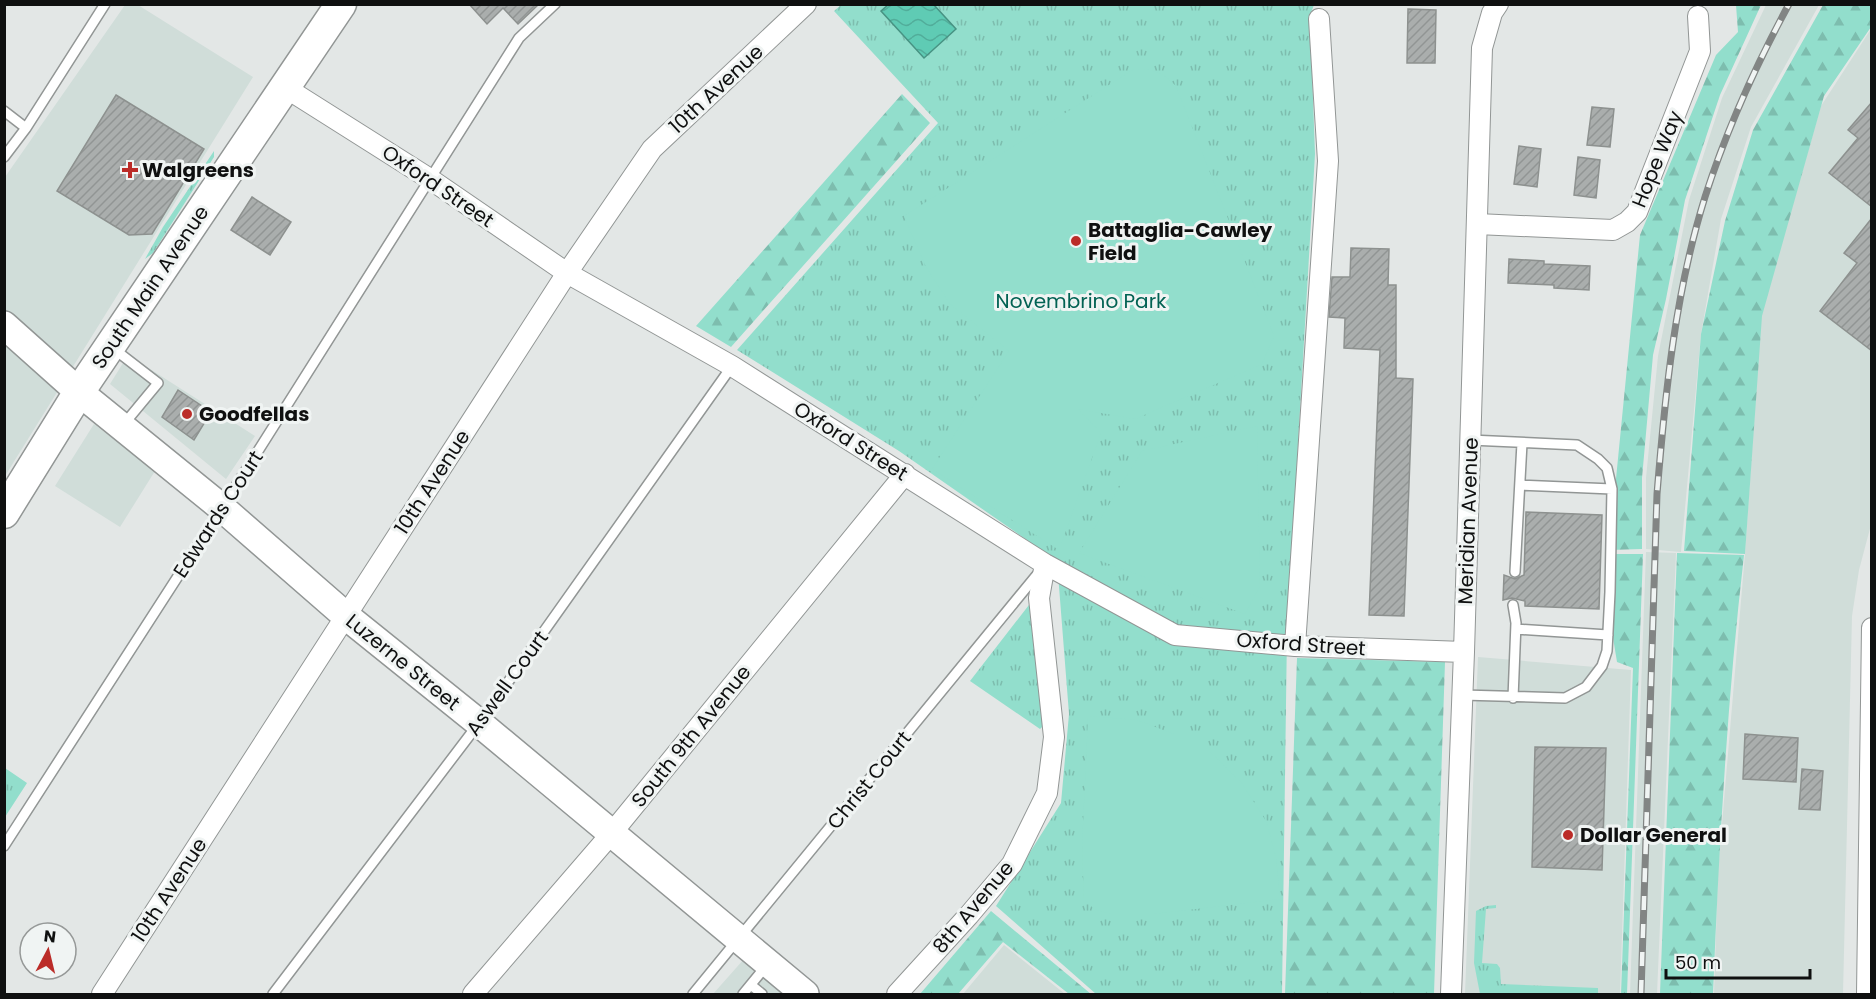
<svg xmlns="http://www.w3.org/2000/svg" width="1876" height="999" font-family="Poppins,sans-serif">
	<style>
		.built { fill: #d0ddd9 }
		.grass { fill: url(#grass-tufts) }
		.forest { fill: url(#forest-firs) }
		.pitch { fill: #92decc }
		.water { fill: url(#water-waves); stroke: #479383; stroke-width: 1.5 }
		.building { fill: url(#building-hatch); stroke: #8d918f; stroke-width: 1.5 }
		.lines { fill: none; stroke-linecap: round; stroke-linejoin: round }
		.lane-casing { stroke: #929695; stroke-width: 12 }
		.street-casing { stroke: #929695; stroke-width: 22 }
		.secondary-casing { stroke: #929695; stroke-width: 30 }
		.primary-casing { stroke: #929695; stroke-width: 33 }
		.lane { stroke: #fff; stroke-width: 9 }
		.street { stroke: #fff; stroke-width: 20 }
		.secondary { stroke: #fff; stroke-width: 27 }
		.primary { stroke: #fff; stroke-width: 30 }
		.rail-casing { stroke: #828584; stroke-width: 7 }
		.rail { stroke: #f0f4f3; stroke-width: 4.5; stroke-dasharray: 14; stroke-linecap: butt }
		.poi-dot { fill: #bb2c28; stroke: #f0f4f3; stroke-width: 2 }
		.labels { text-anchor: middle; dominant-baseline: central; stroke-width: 6; stroke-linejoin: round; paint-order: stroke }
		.street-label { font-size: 20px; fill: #0f1010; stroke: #f0f4f3 }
		.poi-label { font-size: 20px; font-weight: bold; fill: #0f1010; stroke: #f0f4f3; text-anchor: start }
		.park-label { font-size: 20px; fill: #026253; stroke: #f0f4f3 }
	</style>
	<defs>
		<pattern id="grass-tufts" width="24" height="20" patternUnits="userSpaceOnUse" patternTransform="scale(1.5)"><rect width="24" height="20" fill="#92decc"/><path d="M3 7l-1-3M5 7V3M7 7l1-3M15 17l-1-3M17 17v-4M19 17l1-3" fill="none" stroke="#7dbdae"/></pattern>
		<pattern id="forest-firs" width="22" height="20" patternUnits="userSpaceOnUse" patternTransform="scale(1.5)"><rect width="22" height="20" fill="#92decc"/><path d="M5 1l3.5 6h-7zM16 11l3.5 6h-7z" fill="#7dbdae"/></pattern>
		<pattern id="water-waves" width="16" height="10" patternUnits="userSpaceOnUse" patternTransform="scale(1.5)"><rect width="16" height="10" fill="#5fcbb4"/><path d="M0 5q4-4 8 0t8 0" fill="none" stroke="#51ad9a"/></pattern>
		<pattern id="building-hatch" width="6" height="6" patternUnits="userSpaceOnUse" patternTransform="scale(1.5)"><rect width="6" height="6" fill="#aaaead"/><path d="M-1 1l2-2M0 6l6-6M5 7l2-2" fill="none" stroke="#919594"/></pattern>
	</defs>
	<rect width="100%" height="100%" fill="#e3e7e6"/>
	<path class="built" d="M 125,5 L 138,5 L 253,77 L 5,476 L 5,177 Z
		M 1766,5 L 1819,5 L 1751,127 L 1721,219 L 1701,334 L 1681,552 L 1646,549 L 1646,478 L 1658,356 L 1689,200 L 1722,98 Z
		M 1871,29 L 1872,521 L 1859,570 L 1852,616 L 1843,994 L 1714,994 L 1718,871 L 1745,554 L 1761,316 L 1821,106 Z
		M 128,355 L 255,436 L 226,479 L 110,384 Z
		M 94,424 L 155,471 L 120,527 L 55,486 Z
		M 1646,552 L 1676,553 L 1657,994 L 1630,994 Z
		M 1478,657 L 1631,670 L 1620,994 L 1465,994 Z
		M 1004,945 L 1065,994 L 963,994 Z
		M 744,959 L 787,994 L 713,994 Z"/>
	<path class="grass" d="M 841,5 L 1314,5 L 1310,15 L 1315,154 L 1287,632 L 1282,994 L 1096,994 L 996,906 L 1061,803 L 1069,714 L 1057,561 L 899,451 L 737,350 L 938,123 L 834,11 Z
		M 214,151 L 214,157 L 153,253 L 145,259 L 163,227 Z
		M 1032,601 L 1042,699 L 1043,726 L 1040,729 L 970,681 Z
		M 5,768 L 27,783 L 5,817 Z
		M 1496,905 L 1496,908 L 1486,909 L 1482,963 L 1497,964 L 1500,968 L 1501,984 L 1598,988 L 1598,994 L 1480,994 L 1474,963 L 1476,911 L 1486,906 Z"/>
	<path class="forest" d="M 1736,5 L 1761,5 L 1720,95 L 1685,200 L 1666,299 L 1653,355 L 1642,478 L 1642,549 L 1609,550 L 1640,235 L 1716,55 L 1738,32 Z
		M 1823,5 L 1871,5 L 1871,27 L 1824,96 L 1762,316 L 1745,554 L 1684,551 L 1701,334 L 1725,221 L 1753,130 Z
		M 902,94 L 930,123 L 731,347 L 696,326 Z
		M 1677,553 L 1744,555 C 1727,701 1719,848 1713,994 L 1660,994 Z
		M 1608,554 L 1643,554 L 1627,994 L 1621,994 L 1633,668 L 1617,662 L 1606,595 Z
		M 1297,658 L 1445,662 L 1434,994 L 1285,994 Z
		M 991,911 L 1091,994 L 1069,994 L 1003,942 L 958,994 L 920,994 Z"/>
	<path class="pitch" d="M 1134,69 C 1154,69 1162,72 1176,86 L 1274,336 L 1262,364 L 1135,419 L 1078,409 L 1101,433 L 1059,550 L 932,469 L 1009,351 L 950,304 L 926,267 L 904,216 Z
		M 1257,426 L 1260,586 L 1245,614 L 1079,553 L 1142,451 Z
		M 1088,716 L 1137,720 L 1174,734 L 1210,752 L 1241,782 L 1266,821 L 1276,857 L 1280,899 L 1154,914 L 1110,914 L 1094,909 L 1084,899 L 1082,847 Z"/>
	<path class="water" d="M 889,4 L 934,5 L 956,29 L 924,58 L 881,11 Z"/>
	<path class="building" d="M 469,4 L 539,4 L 518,24 L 503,8 L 487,24 Z
		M 1408,9 L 1436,10 L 1435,63 L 1407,63 Z
		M 116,95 L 204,149 L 152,234 L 129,235 L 57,191 Z
		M 1872,102 L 1872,207 L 1829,173 L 1858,138 L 1848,130 Z
		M 1592,107 L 1614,109 L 1610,147 L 1587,145 Z
		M 1519,146 L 1541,149 L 1537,187 L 1514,184 Z
		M 1578,157 L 1600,160 L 1596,198 L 1574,195 Z
		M 252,197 L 291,222 L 270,255 L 231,230 Z
		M 1872,218 L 1872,351 L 1820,311 L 1857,263 L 1844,253 Z
		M 1351,248 L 1389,249 L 1388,285 L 1396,285 L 1396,378 L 1413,379 L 1404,616 L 1369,615 L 1380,350 L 1344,348 L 1345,318 L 1329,317 L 1332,277 L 1350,277 Z
		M 1509,259 L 1544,261 L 1544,264 L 1590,266 L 1589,290 L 1554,288 L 1554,285 L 1508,283 Z
		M 178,390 L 211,412 L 194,440 L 162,417 Z
		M 1526,512 L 1602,515 L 1599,609 L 1525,606 L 1525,601 L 1512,598 L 1503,600 L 1504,575 L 1515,579 L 1524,575 Z
		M 1745,734 L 1798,738 L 1796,782 L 1743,779 Z
		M 1535,747 L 1606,748 L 1602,870 L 1532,867 Z
		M 1802,769 L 1823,771 L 1820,810 L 1799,809 Z"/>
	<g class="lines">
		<g class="lane-casing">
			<path id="lane" d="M 4,111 L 26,128
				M 4,157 L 26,128 L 105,4
				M 114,349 L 158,383 L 124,424
				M 1520,485 L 1612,489
				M 1515,572 L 1522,443
				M 1513,605 L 1516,623 L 1513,698
				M 1516,629 L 1608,635
				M 1462,695 L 1565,698 L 1586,687 L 1602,666 L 1607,651 L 1610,592 L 1612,489 L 1607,468 L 1598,459 L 1577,445 L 1470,440
				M 4,846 L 222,508 L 519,38 L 555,4
				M 751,985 L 762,994
				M 273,994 L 479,723 L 732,366
				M 693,994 L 1040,571
				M 743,994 L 766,966"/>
		</g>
		<g class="street-casing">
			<path id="street" d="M 286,88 L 430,179 L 567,273 L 732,366 L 1045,564 L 1175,635 L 1295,646 L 1464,652
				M 1477,224 L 1613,230 L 1627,222 L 1637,212 L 1700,51 L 1698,16
				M 1295,646 L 1328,161 L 1319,19
				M 102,994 L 567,273 L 652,149 L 806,4
				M 473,994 L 611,834 L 905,474
				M 897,994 L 969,915 L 1012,864 L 1047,793 L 1054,737 L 1039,598 L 1045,564
				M 1451,994 L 1464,652 L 1482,48 L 1492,13 L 1498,4
				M 1867,994 L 1872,628"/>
		</g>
		<g class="secondary-casing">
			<path id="secondary" d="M 4,325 L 79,392 L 222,508 L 346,616 L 479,723 L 805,994"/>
		</g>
		<g class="primary-casing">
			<path id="primary" d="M 4,513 L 79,392 L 341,4"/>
		</g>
		<use href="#lane" class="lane"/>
		<use href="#street" class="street"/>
		<use href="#secondary" class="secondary"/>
		<use href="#primary" class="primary"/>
		<g class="rail-casing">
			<path id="rail" d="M 1641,994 L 1657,494 C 1665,395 1675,293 1705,197 C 1726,131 1756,65 1789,4"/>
		</g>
		<use href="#rail" class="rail"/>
	</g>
	<g class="poi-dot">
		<path d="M127 161h6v6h6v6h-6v6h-6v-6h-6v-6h6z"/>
		<circle cx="1076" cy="241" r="6"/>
		<circle cx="187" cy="414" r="6"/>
		<circle cx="1568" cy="835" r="6"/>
	</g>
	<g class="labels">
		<g class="street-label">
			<text transform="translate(716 89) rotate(-43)">10th Avenue</text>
			<text transform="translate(1657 159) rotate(-68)">Hope Way</text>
			<text transform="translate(438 186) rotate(34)">Oxford Street</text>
			<text transform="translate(150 287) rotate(-56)">South Main Avenue</text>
			<text transform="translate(851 441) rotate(32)">Oxford Street</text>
			<text transform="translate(432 482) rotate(-57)">10th Avenue</text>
			<text transform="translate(218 514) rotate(-57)">Edwards Court</text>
			<text transform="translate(1468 521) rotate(-88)">Meridian Avenue</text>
			<text transform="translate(1301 644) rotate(4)">Oxford Street</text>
			<text transform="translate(403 662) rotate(39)">Luzerne Street</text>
			<text transform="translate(507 683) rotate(-54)">Aswell Court</text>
			<text transform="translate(691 736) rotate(-51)">South 9th Avenue</text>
			<text transform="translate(869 780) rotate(-51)">Christ Court</text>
			<text transform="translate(169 890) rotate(-57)">10th Avenue</text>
			<text transform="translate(973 907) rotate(-50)">8th Avenue</text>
		</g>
		<g class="poi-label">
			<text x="142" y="170">Walgreens</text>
			<text x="1088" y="230">Battaglia-Cawley<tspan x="1088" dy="23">Field</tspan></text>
			<text x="199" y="414">Goodfellas</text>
			<text x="1580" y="835">Dollar General</text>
		</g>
		<g class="park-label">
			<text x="1081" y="301">Novembrino Park</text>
		</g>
	</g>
	<rect width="1876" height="999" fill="none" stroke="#0f1010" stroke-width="12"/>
	<g transform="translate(48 951) rotate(7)"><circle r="28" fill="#f0f4f3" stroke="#969998" stroke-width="1.5"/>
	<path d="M0-4.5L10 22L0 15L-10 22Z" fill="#bb2c28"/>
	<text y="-9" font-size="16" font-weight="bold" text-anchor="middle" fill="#0f1010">N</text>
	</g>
	<path d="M1666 969v9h144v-9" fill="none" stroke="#0f1010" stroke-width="3"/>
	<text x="1675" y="969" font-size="18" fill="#0f1010" stroke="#f0f4f3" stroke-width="4.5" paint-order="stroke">50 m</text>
</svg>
